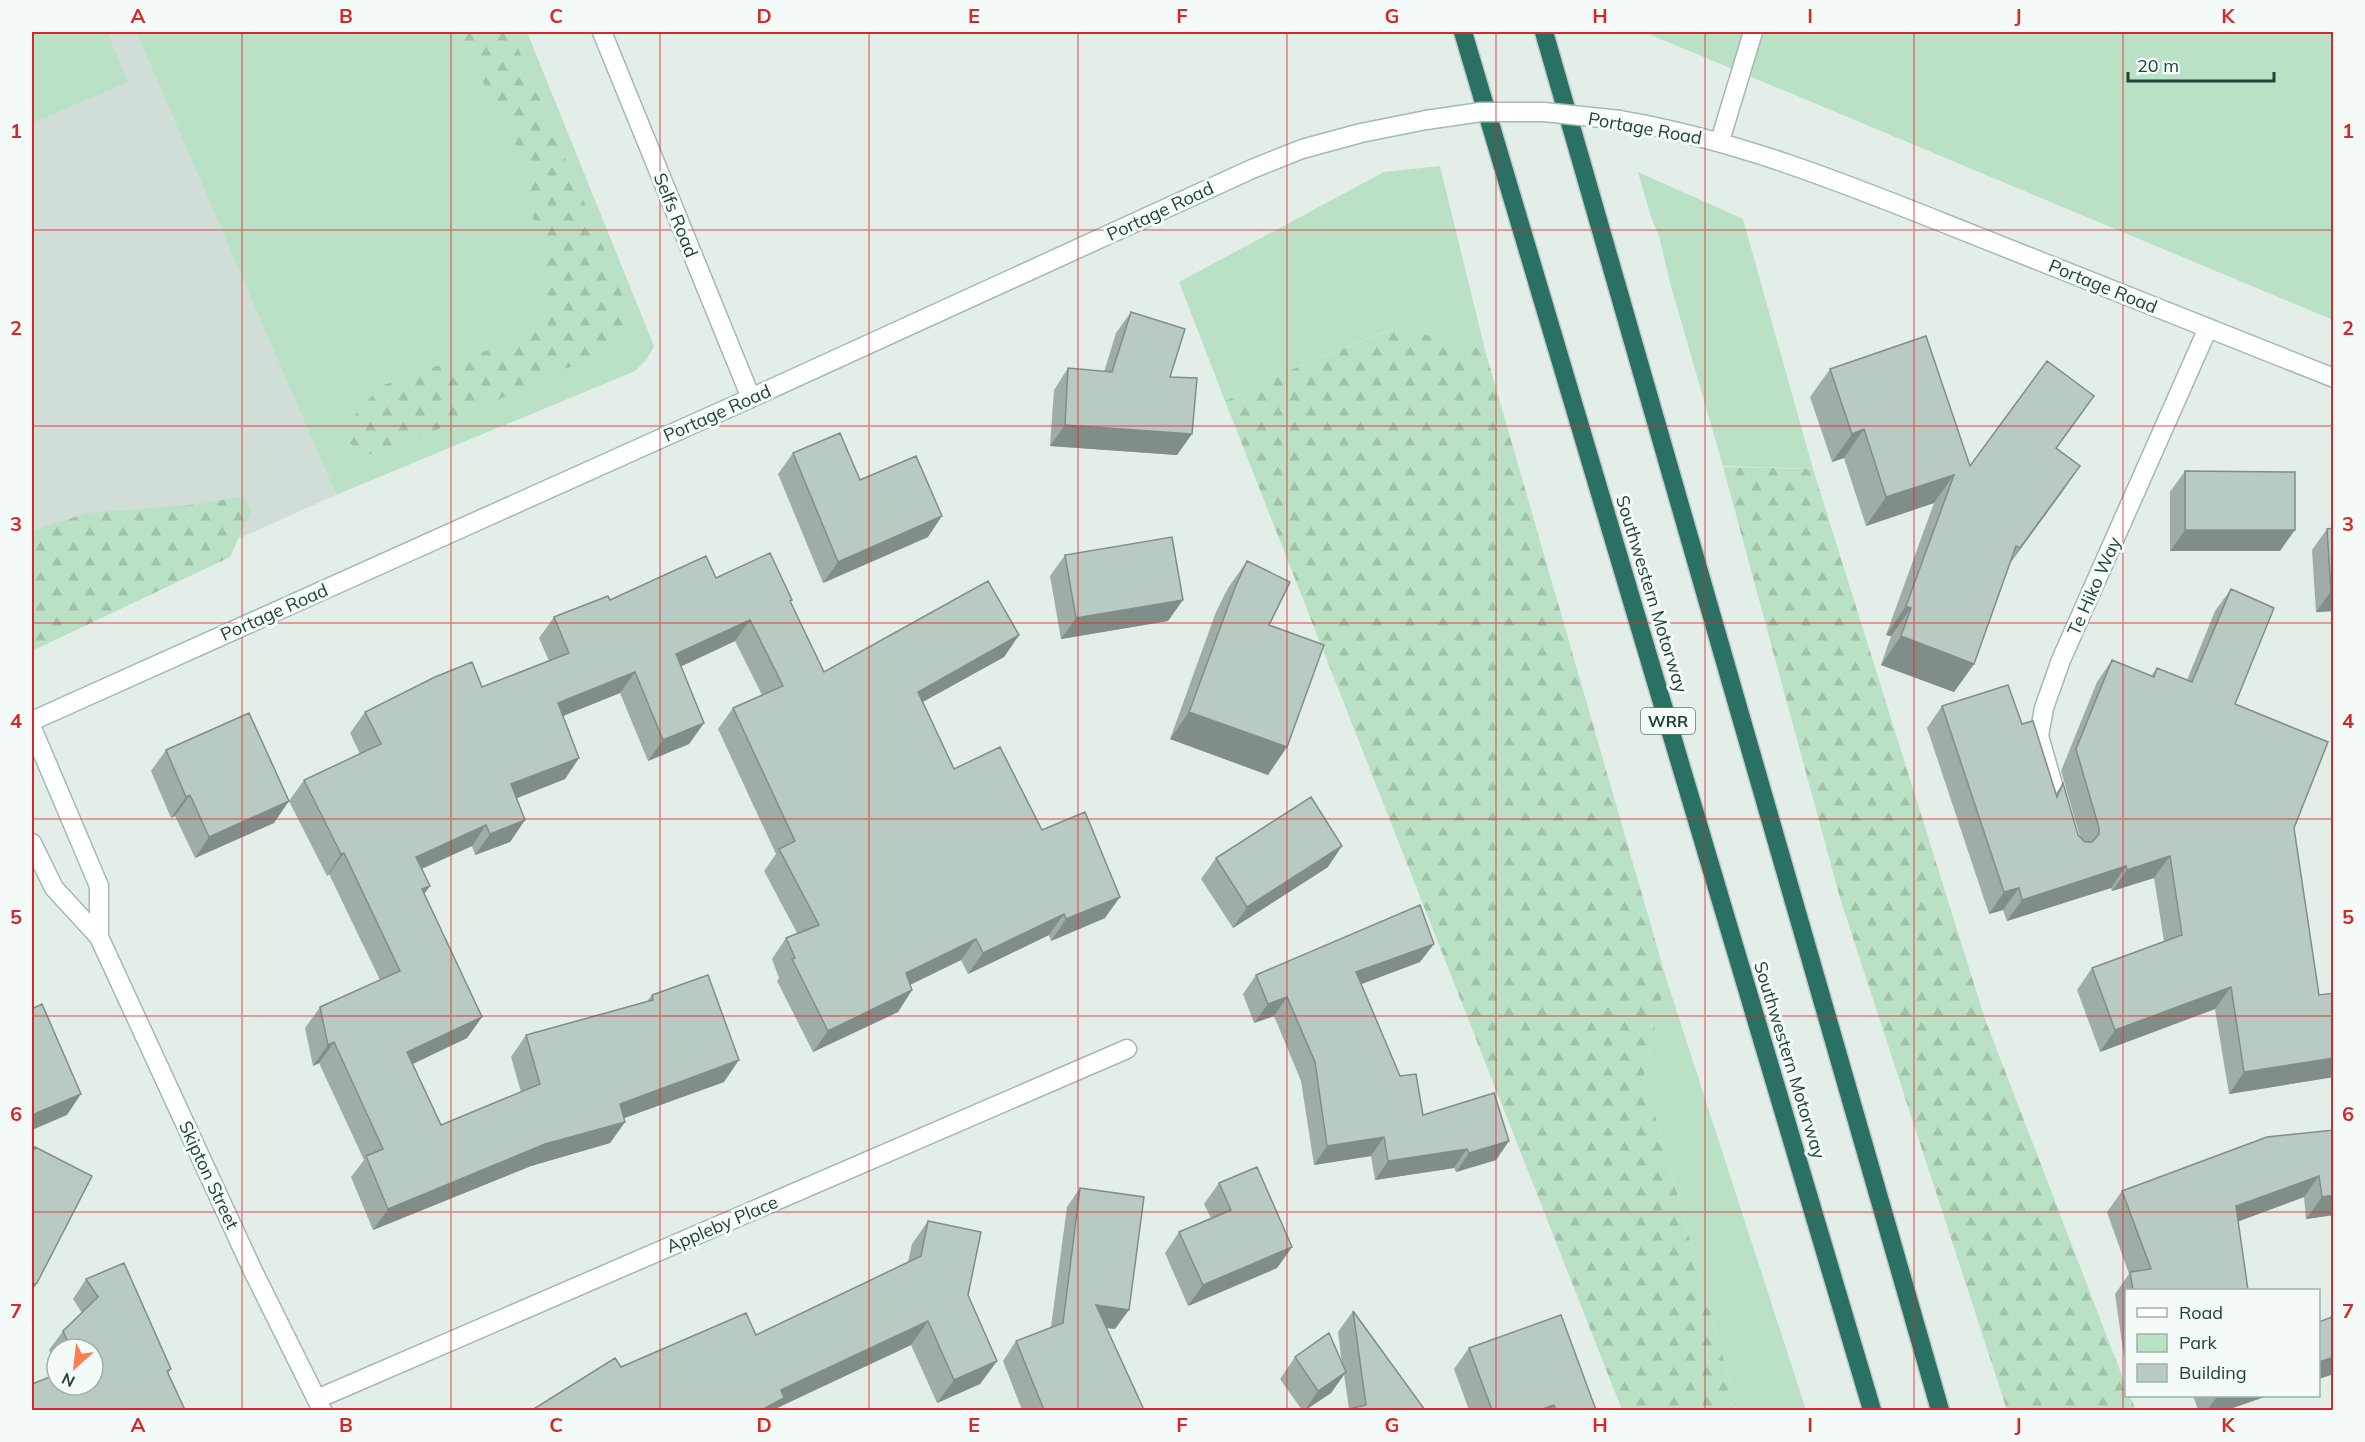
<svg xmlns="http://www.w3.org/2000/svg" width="2365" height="1442" font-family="Mulish,sans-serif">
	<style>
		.built { fill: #d1ded8 }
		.green { fill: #bae1c5 }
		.forest { fill: url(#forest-firs) }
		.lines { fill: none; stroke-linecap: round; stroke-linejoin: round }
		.lane-casing { stroke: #a5b7b1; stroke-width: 21 }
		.street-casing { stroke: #a5b7b1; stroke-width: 21 }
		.secondary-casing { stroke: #a1bbb2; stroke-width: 21 }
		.highway-casing { stroke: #c1cac8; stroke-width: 21 }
		.lane { stroke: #fff; stroke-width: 18 }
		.street { stroke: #fff; stroke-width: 18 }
		.secondary { stroke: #fff; stroke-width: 18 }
		.highway { stroke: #2a7163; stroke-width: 18 }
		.secondary-bridge-casing { stroke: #a1bbb2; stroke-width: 21; stroke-linecap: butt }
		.secondary-bridge { stroke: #fff; stroke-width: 18 }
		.wall { fill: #9eaea7 }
		.shaded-wall { fill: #818d88 }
		.building { fill: #b8cac2; stroke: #818d88; stroke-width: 1.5 }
		.grid { fill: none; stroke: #d62828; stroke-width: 1.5; stroke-opacity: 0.55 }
		.labels { text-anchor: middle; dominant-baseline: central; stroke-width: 6; stroke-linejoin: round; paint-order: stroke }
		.shield { fill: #f4faf7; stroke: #607972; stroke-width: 1.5 }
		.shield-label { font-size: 16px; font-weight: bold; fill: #214239 }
		.street-label { font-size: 18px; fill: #214239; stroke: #f4faf7 }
		.neatline { fill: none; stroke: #d62828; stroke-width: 2 }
		.grid-label { font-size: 20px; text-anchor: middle; font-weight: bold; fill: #d62828 }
	</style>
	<defs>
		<pattern id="forest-firs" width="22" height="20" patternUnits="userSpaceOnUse" patternTransform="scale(1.5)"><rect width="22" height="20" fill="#bae1c5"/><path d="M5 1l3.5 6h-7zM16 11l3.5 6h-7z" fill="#a0c2aa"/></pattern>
	</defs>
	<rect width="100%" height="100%" fill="#e3eee9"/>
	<path class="built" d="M 32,32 L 136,32 L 336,495 L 32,631 Z"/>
	<path class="green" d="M 32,32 L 107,32 L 128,82 L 32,123 Z
		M 136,32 L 527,32 L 654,346 L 647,359 L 635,371 L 336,495 Z
		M 1650,32 L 2333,32 L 2333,320 L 1651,35 Z
		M 1440,166 L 1485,350 L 1396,327 L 1271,378 L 1225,401 L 1179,282 L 1384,172 Z
		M 1638,172 L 1743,219 L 1813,469 L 1723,466 L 1670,283 L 1659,236 L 1651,217 Z
		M 1666,978 L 1806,1410 L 1738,1410 L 1644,1076 Z"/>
	<path class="forest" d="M 457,32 L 511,32 L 601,242 L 627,308 L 618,344 L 594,360 L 557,371 L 393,451 L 364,455 L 350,443 L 347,424 L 381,386 L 448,362 L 517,342 L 543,310 L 549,282 L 535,228 L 524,161 Z
		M 1397,327 L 1485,350 L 1666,978 L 1644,1076 L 1738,1410 L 1622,1410 L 1225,401 L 1271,378 Z
		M 1723,467 L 1813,469 L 1985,1019 L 2126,1386 L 2126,1396 L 2130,1396 L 2136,1410 L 2007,1410 L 1840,898 Z
		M 244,496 L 251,511 L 230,557 L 32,651 L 32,531 L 87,513 L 200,504 Z"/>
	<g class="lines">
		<g class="lane-casing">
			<path id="lane" d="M 1720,141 L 1753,32"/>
		</g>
		<g class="street-casing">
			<path id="street" d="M 602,32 L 751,398
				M 2053,785 L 2039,736 L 2044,708 L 2061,660 L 2208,328
				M 317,1399 L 1127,1049"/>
		</g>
		<g class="secondary-casing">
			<path id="secondary" d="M 1620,120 C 1744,141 1858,189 1974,235 C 2094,283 2214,331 2334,378
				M 32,721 L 751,398 L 1252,169 L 1302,149 L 1361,133 L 1426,120
				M 32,728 L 99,886 L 99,937
				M 32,843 L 54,888 L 99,937 L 253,1271 L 322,1410"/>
		</g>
		<g class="highway-casing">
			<path id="highway" d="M 1463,32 L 1872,1410
				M 1544,32 L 1940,1410"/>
		</g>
		<use href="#lane" class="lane"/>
		<use href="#street" class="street"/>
		<use href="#secondary" class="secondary"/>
		<use href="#highway" class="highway"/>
		<g class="secondary-bridge-casing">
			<path id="secondary-bridge" d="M 1426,120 L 1481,112 L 1544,112 L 1620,120"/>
		</g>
		<use href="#secondary-bridge" class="secondary-bridge"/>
	</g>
	<path class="wall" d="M 1131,312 L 1170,377 L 1177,455 L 1050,446 L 1054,390 L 1068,368 L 1104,372 L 1116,333 Z
		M 1830,369 L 1970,466 L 2094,396 L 2057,448 L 2080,466 L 2010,563 L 1974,664 L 1954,692 L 1881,665 L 1891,636 L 1886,635 L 1934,503 L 1866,526 L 1844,458 L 1832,462 L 1810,397 Z
		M 793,453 L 860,480 L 928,537 L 823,583 L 778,474 Z
		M 2185,471 L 2280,551 L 2170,551 L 2170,492 Z
		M 2327,529 L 2334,611 L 2316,612 L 2312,550 Z
		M 1065,555 L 1168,621 L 1061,639 L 1050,576 Z
		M 1247,561 L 1269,625 L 1268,775 L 1170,739 L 1216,612 L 1228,588 Z
		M 716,578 L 790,603 L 824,672 L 1019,635 L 1004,657 L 922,702 L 954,769 L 1042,830 L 1105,918 L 1051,941 L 1049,935 L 968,974 L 961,960 L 910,985 L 912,990 L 898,1012 L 813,1052 L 777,981 L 779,978 L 772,959 L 786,938 L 797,933 L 764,871 L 776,854 L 718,729 L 733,708 L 762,695 L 735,641 L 681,666 L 704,723 L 689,744 L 648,761 L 620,693 L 563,716 L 579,758 L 565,779 L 516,798 L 525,820 L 510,842 L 475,855 L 472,846 L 422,869 L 430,886 L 424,894 L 482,1017 L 467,1038 L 412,1064 L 441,1125 L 521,1092 L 511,1057 L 526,1035 L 647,1001 L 652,995 L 724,1082 L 624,1118 L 625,1122 L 610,1143 L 531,1166 L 373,1230 L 351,1177 L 364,1160 L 319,1063 L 313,1066 L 305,1028 L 320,1007 L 380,980 L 329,874 L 327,876 L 289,801 L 304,780 L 360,754 L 350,733 L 365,712 L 482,687 L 549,661 L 539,638 L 554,617 L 610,600 Z
		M 2231,589 L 2235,704 L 2294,828 L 2319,995 L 2334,993 L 2334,1077 L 2229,1094 L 2215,1009 L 2100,1052 L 2077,990 L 2092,968 L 2164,941 L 2154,878 L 2112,891 L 2111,888 L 2007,921 L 2003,910 L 1989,914 L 1927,728 L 1942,706 L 2022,724 L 2056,793 L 2063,783 L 2078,835 L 2080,837 L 2061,771 L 2097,682 L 2112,660 L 2151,676 L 2157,668 L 2187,680 L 2215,611 Z
		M 166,750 L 274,823 L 195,858 L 175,816 L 171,818 L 151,771 Z
		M 1216,858 L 1328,867 L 1233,928 L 1201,879 Z
		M 1420,962 L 1361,984 L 1400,1076 L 1423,1115 L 1496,1160 L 1456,1172 L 1454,1168 L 1375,1180 L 1371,1156 L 1314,1165 L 1301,1081 L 1274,1016 L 1254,1023 L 1243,994 L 1256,975 Z
		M 2334,1130 L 2334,1215 L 2306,1219 L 2304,1197 L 2238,1221 L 2248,1290 L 2127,1290 L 2127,1357 L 2124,1357 L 2115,1294 L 2129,1274 L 2107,1212 L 2122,1191 Z
		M 1219,1183 L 1292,1247 L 1277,1268 L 1188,1306 L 1165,1253 L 1179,1232 L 1211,1218 L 1204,1204 Z
		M 1080,1188 L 1115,1329 L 1106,1328 L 1144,1410 L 1022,1410 L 1003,1361 L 1016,1341 L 1051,1327 L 1067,1207 Z
		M 928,1221 L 968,1295 L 997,1361 L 980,1384 L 937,1403 L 911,1345 L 777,1408 L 532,1410 L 621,1367 L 756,1335 L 908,1262 L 912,1244 Z
		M 86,1279 L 171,1369 L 168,1374 L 93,1385 L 93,1349 L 57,1349 L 57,1368 L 49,1350 L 63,1331 L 82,1313 L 73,1299 Z
		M 1353,1311 L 1425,1410 L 1349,1409 L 1344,1374 L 1331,1393 L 1306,1410 L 1302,1410 L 1280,1379 L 1295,1357 L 1342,1364 L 1338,1332 Z
		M 1469,1348 L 1596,1410 L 1469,1410 L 1454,1369 Z
		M 2193,1395 L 2270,1395 L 2227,1410 L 2198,1410 Z"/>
	<path class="shaded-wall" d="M 2094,396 L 2074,424 L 2036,476 L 2056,448 Z
		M 1065,425 L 1192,434 L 1177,455 L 1050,446 Z
		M 1864,429 L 1844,458 L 1832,462 L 1852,434 Z
		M 2080,466 L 2060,495 L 2000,577 L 2020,548 Z
		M 1954,475 L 1934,503 L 1866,526 L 1886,497 Z
		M 942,516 L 928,537 L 823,583 L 838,562 Z
		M 2185,530 L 2295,530 L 2280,551 L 2170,551 Z
		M 2331,591 L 2334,591 L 2334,611 L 2316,612 Z
		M 1183,600 L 1168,621 L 1061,639 L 1076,618 Z
		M 1906,606 L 1911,608 L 1891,636 L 1886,635 Z
		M 750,620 L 735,641 L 661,676 L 676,654 Z
		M 1019,635 L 1004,657 L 903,713 L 918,692 Z
		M 1901,636 L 1974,664 L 1954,692 L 1881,665 Z
		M 635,672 L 620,693 L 543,724 L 558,703 Z
		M 1189,712 L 1287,747 L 1268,775 L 1170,739 Z
		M 704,723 L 689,744 L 648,761 L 663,740 Z
		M 579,758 L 565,779 L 497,806 L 511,784 Z
		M 190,795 L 175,816 L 171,818 L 186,797 Z
		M 289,801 L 274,823 L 195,858 L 209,837 Z
		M 525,820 L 510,842 L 475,855 L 490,834 Z
		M 486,825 L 472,846 L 401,878 L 416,857 Z
		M 1342,846 L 1328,867 L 1233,928 L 1247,907 Z
		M 344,853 L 329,874 L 327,876 L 341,854 Z
		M 2170,856 L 2154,878 L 2112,891 L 2127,870 Z
		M 2126,866 L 2111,888 L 2007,921 L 2022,900 Z
		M 430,886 L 415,907 L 422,889 Z
		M 2019,888 L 2003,910 L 1989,914 L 2004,892 Z
		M 1120,897 L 1105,918 L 1051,941 L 1066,919 Z
		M 1064,914 L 1049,935 L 968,974 L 983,953 Z
		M 976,939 L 961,960 L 891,994 L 906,973 Z
		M 1434,944 L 1420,962 L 1343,991 L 1356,972 Z
		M 2231,987 L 2215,1009 L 2100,1052 L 2115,1030 Z
		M 912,990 L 898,1012 L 813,1052 L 828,1031 Z
		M 1287,997 L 1274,1016 L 1254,1023 L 1268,1004 Z
		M 482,1017 L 467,1038 L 392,1074 L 407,1052 Z
		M 334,1042 L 319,1063 L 313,1066 L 328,1045 Z
		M 2334,1058 L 2334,1077 L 2229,1094 L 2244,1072 Z
		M 739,1060 L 724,1082 L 605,1125 L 620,1104 Z
		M 81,1094 L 67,1115 L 32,1130 L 32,1115 Z
		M 625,1122 L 610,1143 L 531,1166 L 373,1230 L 388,1209 L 545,1144 Z
		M 1384,1137 L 1371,1156 L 1314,1165 L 1327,1146 Z
		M 1509,1141 L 1496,1160 L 1456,1172 L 1469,1153 Z
		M 1467,1149 L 1454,1168 L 1375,1180 L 1388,1161 Z
		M 2319,1176 L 2304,1197 L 2221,1228 L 2236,1206 Z
		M 2334,1195 L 2334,1215 L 2306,1219 L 2322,1197 Z
		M 1292,1247 L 1277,1268 L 1188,1306 L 1203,1285 Z
		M 37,1283 L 32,1291 L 32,1285 Z
		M 1096,1305 L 1129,1310 L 1115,1329 L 1082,1325 Z
		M 928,1321 L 911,1345 L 777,1408 L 775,1410 L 761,1410 L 781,1390 Z
		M 2334,1357 L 2334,1374 L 2319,1379 L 2319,1362 Z
		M 997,1361 L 980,1384 L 937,1403 L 954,1380 Z
		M 1346,1372 L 1331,1393 L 1305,1410 L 1318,1391 Z
		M 2222,1395 L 2270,1395 L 2227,1410 L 2207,1410 L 2217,1397 Z
		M 1554,1405 L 1551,1410 L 1540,1410 Z"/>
	<path class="building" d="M 1131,312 L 1185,329 L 1170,377 L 1197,378 L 1192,434 L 1065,425 L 1068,368 L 1112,372 Z
		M 1926,336 L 1970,466 L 2047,361 L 2094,396 L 2056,448 L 2080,466 L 2020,548 L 2016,546 L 1974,664 L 1901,636 L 1911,608 L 1906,606 L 1954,475 L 1886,497 L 1864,429 L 1852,434 L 1830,369 Z
		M 840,433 L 860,480 L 916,456 L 942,516 L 838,562 L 793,453 Z
		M 2185,471 L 2295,472 L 2295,530 L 2185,530 Z
		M 2334,528 L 2334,591 L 2331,591 L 2327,529 Z
		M 1172,537 L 1183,600 L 1076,618 L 1065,555 Z
		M 770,553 L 792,600 L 790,601 L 824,672 L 988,581 L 1019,635 L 918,692 L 954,769 L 1000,747 L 1042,830 L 1085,812 L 1120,897 L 1066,919 L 1064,914 L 983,953 L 976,939 L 906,973 L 912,990 L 828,1031 L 792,959 L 795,958 L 786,938 L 819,925 L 779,849 L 795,841 L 733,708 L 783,686 L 750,620 L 676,654 L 704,723 L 663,740 L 635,672 L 558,703 L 579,758 L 511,784 L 525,820 L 490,834 L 486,825 L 416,857 L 430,886 L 422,889 L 482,1017 L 407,1052 L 441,1125 L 540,1084 L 526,1035 L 653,1000 L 652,995 L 708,975 L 739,1060 L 620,1104 L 625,1122 L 545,1144 L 388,1209 L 366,1156 L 383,1149 L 334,1042 L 328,1045 L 320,1007 L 400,971 L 344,853 L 341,854 L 304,780 L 381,744 L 365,712 L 435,677 L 472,662 L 482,687 L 569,653 L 554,617 L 608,596 L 610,600 L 706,556 L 716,578 Z
		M 1247,561 L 1290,582 L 1269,625 L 1324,645 L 1287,747 L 1189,712 L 1236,585 Z
		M 2231,589 L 2274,608 L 2235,704 L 2328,742 L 2294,828 L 2319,995 L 2334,993 L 2334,1058 L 2244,1072 L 2231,987 L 2115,1030 L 2092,968 L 2182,935 L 2170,856 L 2127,870 L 2126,866 L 2022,900 L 2019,888 L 2004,892 L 1942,706 L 2008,685 L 2022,724 L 2033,721 L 2057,797 L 2063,783 L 2078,835 L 2085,842 L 2092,842 L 2099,834 L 2099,828 L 2076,749 L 2112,660 L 2154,677 L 2157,668 L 2192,682 Z
		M 249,713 L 289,801 L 209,837 L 190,795 L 186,797 L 166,750 Z
		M 1311,797 L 1342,846 L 1247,907 L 1216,858 Z
		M 1420,905 L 1434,944 L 1356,972 L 1400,1076 L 1416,1074 L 1423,1115 L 1494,1093 L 1509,1141 L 1469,1153 L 1467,1149 L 1388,1161 L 1384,1137 L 1327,1146 L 1315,1062 L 1287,997 L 1268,1004 L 1256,975 Z
		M 32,1003 L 34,1008 L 42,1004 L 81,1094 L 32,1115 Z
		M 2334,1130 L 2334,1195 L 2322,1197 L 2319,1176 L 2236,1206 L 2248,1290 L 2133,1290 L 2130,1272 L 2151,1269 L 2122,1191 L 2267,1137 Z
		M 35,1147 L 92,1176 L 37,1283 L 32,1285 L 32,1154 Z
		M 1257,1167 L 1292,1247 L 1203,1285 L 1179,1232 L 1231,1210 L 1219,1183 Z
		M 1080,1188 L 1144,1197 L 1129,1310 L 1096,1305 L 1144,1410 L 1044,1410 L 1016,1341 L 1063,1323 Z
		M 928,1221 L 981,1232 L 968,1295 L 997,1361 L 954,1380 L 928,1321 L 781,1390 L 784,1398 L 761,1410 L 532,1410 L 615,1358 L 621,1367 L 746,1313 L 756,1335 L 921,1256 Z
		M 124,1263 L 171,1369 L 167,1371 L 185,1410 L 32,1410 L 32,1384 L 57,1374 L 57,1385 L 93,1385 L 93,1349 L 71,1349 L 63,1331 L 98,1297 L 86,1279 Z
		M 1353,1311 L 1425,1410 L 1345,1410 L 1366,1405 Z
		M 1561,1315 L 1596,1410 L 1556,1410 L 1554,1405 L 1540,1410 L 1492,1410 L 1469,1348 Z
		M 2334,1316 L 2334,1357 L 2319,1362 L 2319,1322 Z
		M 1329,1333 L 1346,1372 L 1318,1391 L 1295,1357 Z"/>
	<path class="grid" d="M 242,32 L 242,1410M 451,32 L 451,1410M 660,32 L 660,1410M 869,32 L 869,1410M 1078,32 L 1078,1410M 1287,32 L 1287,1410M 1496,32 L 1496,1410M 1705,32 L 1705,1410M 1914,32 L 1914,1410M 2123,32 L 2123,1410M 32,230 L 2334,230M 32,426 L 2334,426M 32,623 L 2334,623M 32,819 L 2334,819M 32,1016 L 2334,1016M 32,1212 L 2334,1212"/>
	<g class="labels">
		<rect class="shield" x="1641" y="708" width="54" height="26" rx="4.5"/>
		<g class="shield-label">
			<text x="1668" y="721">WRR</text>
		</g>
		<g class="street-label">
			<text transform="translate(1645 128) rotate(10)">Portage Road</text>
			<text transform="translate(1160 211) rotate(-25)">Portage Road</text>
			<text transform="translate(676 215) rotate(68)">Selfs Road</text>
			<text transform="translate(2103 286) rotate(22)">Portage Road</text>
			<text transform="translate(717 413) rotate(-24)">Portage Road</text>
			<text transform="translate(2094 586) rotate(-66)">Te Hiko Way</text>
			<text transform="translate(1652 594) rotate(73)">Southwestern Motorway</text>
			<text transform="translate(274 612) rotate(-24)">Portage Road</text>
			<text transform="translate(1790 1060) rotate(73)">Southwestern Motorway</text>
			<text transform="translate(209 1175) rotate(65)">Skipton Street</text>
			<text transform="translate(722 1224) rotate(-23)">Appleby Place</text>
		</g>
	</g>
	<rect width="2365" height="1442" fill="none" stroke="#f4faf7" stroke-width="66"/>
	<rect x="2125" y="1289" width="195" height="108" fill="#f4faf7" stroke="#a0b0ab" stroke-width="1.5"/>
	<rect x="2137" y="1308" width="30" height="9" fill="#ffffff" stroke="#a0b0ab" stroke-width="1.5"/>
	<text x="2179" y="1319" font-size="18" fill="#214239">Road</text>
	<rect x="2137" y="1334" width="30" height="18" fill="#bae1c5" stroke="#a0b0ab" stroke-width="1.5"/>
	<text x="2179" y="1349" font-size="18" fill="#214239">Park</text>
	<rect x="2137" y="1364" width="30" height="18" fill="#b8cac2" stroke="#a0b0ab" stroke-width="1.5"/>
	<text x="2179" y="1379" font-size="18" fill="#214239">Building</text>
	<g transform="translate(75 1367) rotate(207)"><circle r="28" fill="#f4faf7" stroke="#a0b0ab" stroke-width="1.5"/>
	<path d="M0-4.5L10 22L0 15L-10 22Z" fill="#fe7d52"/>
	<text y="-9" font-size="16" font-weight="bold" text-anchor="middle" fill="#214239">N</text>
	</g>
	<path d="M2128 72v9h146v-9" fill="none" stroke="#214239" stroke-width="3"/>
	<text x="2137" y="72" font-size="18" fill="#214239" stroke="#f4faf7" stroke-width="4.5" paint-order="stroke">20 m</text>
	<rect x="33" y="33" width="2299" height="1376" class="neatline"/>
	<g class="grid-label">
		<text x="138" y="23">A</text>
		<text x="346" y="23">B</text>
		<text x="556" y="23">C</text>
		<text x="764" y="23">D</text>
		<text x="974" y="23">E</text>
		<text x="1182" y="23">F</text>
		<text x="1392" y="23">G</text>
		<text x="1600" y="23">H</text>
		<text x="1810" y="23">I</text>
		<text x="2018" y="23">J</text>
		<text x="2228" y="23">K</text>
		<text x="16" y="138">1</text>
		<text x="2348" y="138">1</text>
		<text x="16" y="335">2</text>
		<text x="2348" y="335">2</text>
		<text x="16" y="531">3</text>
		<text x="2348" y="531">3</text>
		<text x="16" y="728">4</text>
		<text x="2348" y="728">4</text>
		<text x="16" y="924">5</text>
		<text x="2348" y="924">5</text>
		<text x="16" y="1121">6</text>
		<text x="2348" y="1121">6</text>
		<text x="16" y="1318">7</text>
		<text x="2348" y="1318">7</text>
		<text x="138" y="1432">A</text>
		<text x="346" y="1432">B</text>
		<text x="556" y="1432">C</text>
		<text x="764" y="1432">D</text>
		<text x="974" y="1432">E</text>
		<text x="1182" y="1432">F</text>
		<text x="1392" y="1432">G</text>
		<text x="1600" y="1432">H</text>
		<text x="1810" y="1432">I</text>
		<text x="2018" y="1432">J</text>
		<text x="2228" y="1432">K</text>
	</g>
</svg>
